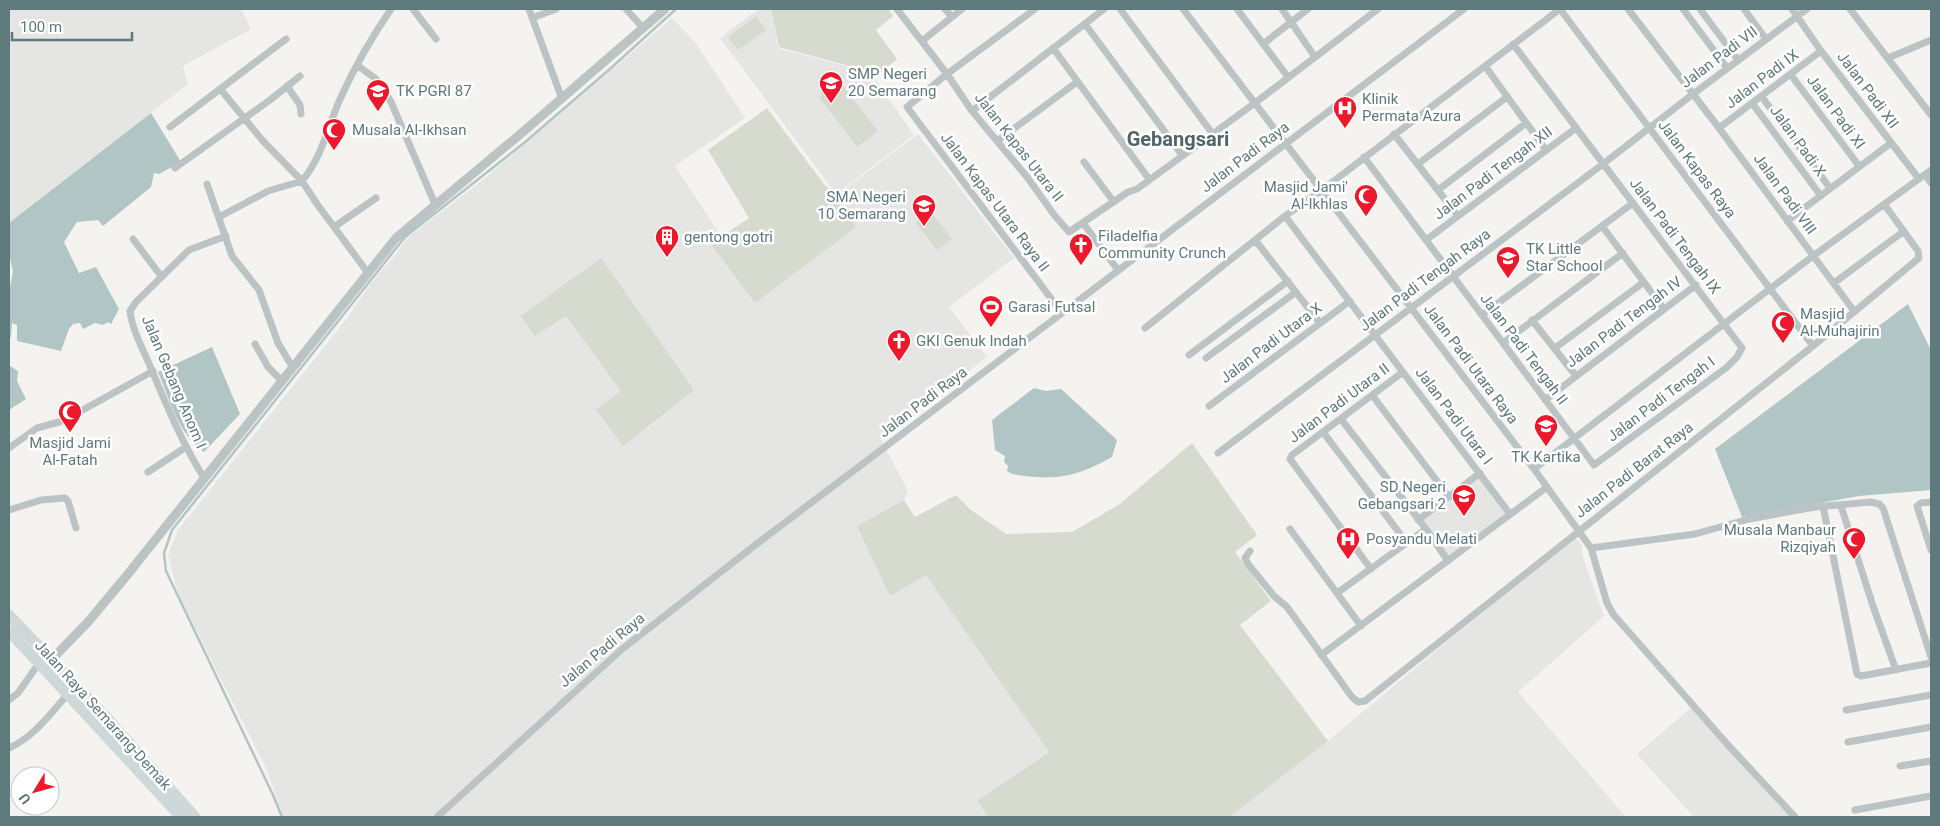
<svg xmlns="http://www.w3.org/2000/svg" width="1940" height="826" font-family="Roboto,sans-serif">
	<style>
		.built { fill: #e5e5e4 }
		.green { fill: #d6dacf }
		.water { fill: #b1c6c4 }
		.lines { fill: none; stroke-linecap: round; stroke-linejoin: round }
		.stream { stroke: #b1c6c4; stroke-width: 2.5 }
		.minor { stroke: #bbc3c4; stroke-width: 7 }
		.tertiary { stroke: #bbc3c4; stroke-width: 9 }
		.trunk { stroke: #cfd8d8; stroke-width: 11 }
		.labels { text-anchor: middle; dominant-baseline: central; stroke-width: 5; stroke-linejoin: round; paint-order: stroke }
		.street-label { font-size: 15px; fill: #5e7a7d; stroke: #fff }
		.poi-label { font-size: 15px; fill: #5e7a7d; stroke: #fff; text-anchor: start }
		.district-label { font-size: 20px; font-weight: bold; fill: #506568; stroke: #fff }
	</style>
	<rect width="100%" height="100%" fill="#f5f3f0"/>
	<path class="built" d="M 9,9 L 241,9 L 251,29 L 183,66 L 188,84 L 9,223 Z
		M 758,9 L 771,9 L 778,48 L 871,73 L 914,135 L 836,194 L 720,38 Z
		M 672,18 L 695,42 L 745,118 L 675,166 L 733,254 L 822,188 L 827,186 L 835,196 L 918,134 L 1014,258 L 949,307 L 987,357 L 880,438 L 908,491 L 904,500 L 857,526 L 926,575 L 1049,752 L 977,801 L 988,817 L 283,817 L 267,770 L 178,594 L 168,554 L 178,530 L 344,322 L 372,282 L 398,252 L 406,239 L 484,179 Z
		M 1479,474 L 1508,513 L 1448,558 L 1420,520 Z
		M 1576,538 L 1582,545 L 1582,555 L 1604,616 L 1518,692 L 1626,817 L 1227,817 L 1328,741 L 1449,640 Z
		M 1692,707 L 1790,817 L 1694,817 L 1637,754 Z"/>
	<path class="green" d="M 771,9 L 889,9 L 893,16 L 876,30 L 897,59 L 879,74 L 779,47 Z
		M 756,16 L 766,30 L 738,50 L 728,37 Z
		M 840,82 L 878,131 L 857,147 L 819,97 Z
		M 767,108 L 856,227 L 755,303 L 711,244 L 749,218 L 708,150 Z
		M 931,212 L 952,239 L 937,250 L 916,223 Z
		M 601,258 L 694,390 L 623,446 L 596,410 L 621,391 L 566,316 L 535,336 L 521,316 Z
		M 1192,443 L 1257,535 L 1235,552 L 1271,601 L 1240,625 L 1328,741 L 1229,817 L 988,817 L 977,801 L 1049,752 L 926,575 L 890,596 L 857,526 L 904,500 L 915,517 L 956,495 L 971,510 L 1006,534 L 1072,532 L 1120,504 Z"/>
	<path class="water" d="M 151,113 L 181,162 L 159,174 L 154,173 L 151,187 L 103,226 L 98,220 L 77,222 L 64,242 L 79,273 L 96,267 L 119,309 L 111,324 L 108,322 L 103,325 L 95,323 L 83,329 L 80,323 L 73,324 L 69,329 L 61,351 L 17,341 L 17,325 L 12,323 L 11,337 L 9,340 L 9,293 L 13,271 L 9,254 L 9,223 Z
		M 1908,304 L 1931,350 L 1931,490 L 1859,496 L 1742,517 L 1715,449 Z
		M 212,347 L 240,414 L 204,452 C 178,434 170,400 158,372 Z
		M 10,366 L 18,371 L 17,381 L 26,399 L 9,410 L 9,367 Z
		M 1034,388 L 1046,391 L 1061,389 L 1117,440 L 1112,457 C 1074,478 1055,481 1012,474 L 1007,471 L 1008,466 L 1004,462 L 1005,456 L 995,450 L 992,420 Z"/>
	<g class="lines">
		<path class="stream" d="M 282,817 L 273,795 L 166,571 L 164,553 L 172,530 L 405,237 L 524,143 L 611,68 L 676,9"/>
		<path class="minor" d="M 413,9 L 436,39
			M 529,9 L 562,99
			M 626,9 L 643,28
			M 897,9 L 947,74 L 972,111 L 1027,177 L 1055,216 L 1069,232 L 1128,192 L 1137,189 L 1255,103 L 1378,9
			M 945,9 L 952,17
			M 1035,9 L 947,74 L 907,107 L 1062,313
			M 1120,9 L 1212,133
			M 1183,9 L 1534,469 L 1591,548 L 1607,603 L 1613,614 L 1728,745 L 1795,817
			M 1237,9 L 1288,77
			M 1282,9 L 1315,57
			M 1560,9 L 1813,346
			M 1628,9 L 1719,128 L 1854,311
			M 1683,9 L 1727,68
			M 1700,9 L 1738,60
			M 1744,9 L 1766,39
			M 1792,9 L 1821,51 L 1919,179
			M 1850,9 L 1931,115
			M 532,18 L 556,9
			M 1085,24 L 1182,155
			M 922,41 L 962,9
			M 1263,44 L 1308,9
			M 1053,48 L 1149,179
			M 1888,58 L 1931,40
			M 357,65 L 376,79 L 391,102 L 435,204
			M 1485,66 L 1546,150
			M 1791,75 L 1859,166
			M 287,86 L 300,105 L 301,114
			M 221,90 L 263,141 L 302,181 L 317,204 L 368,273
			M 1762,97 L 1830,188
			M 1752,103 L 1821,196
			M 972,111 L 1104,9
			M 170,127 L 286,39
			M 1719,128 L 1821,51
			M 1394,134 L 1458,216
			M 997,141 L 1077,82
			M 1364,157 L 1594,465 L 1726,368 L 1737,357 L 1742,348 L 1513,44
			M 1084,162 L 1114,202
			M 1418,164 L 1507,97
			M 175,168 L 270,100 L 300,76
			M 1925,175 L 1931,183
			M 207,184 L 232,256 L 259,290 L 278,343 L 293,368
			M 1438,190 L 1526,123
			M 1285,216 L 1510,514
			M 219,217 L 268,191 L 302,181 C 323,156 328,125 341,97 C 355,66 372,37 391,9
			M 1787,221 L 1891,143
			M 1083,223 L 1118,270
			M 1602,226 L 1664,309
			M 334,227 L 376,198
			M 133,239 L 161,276
			M 1255,240 L 1320,323
			M 1426,240 L 1576,128
			M 1834,283 L 1904,231
			M 1482,315 L 1633,203
			M 1532,320 L 1576,376
			M 1145,328 L 1285,216 L 1322,190 L 1560,9
			M 1503,343 L 1623,253
			M 255,344 L 268,367 L 282,381
			M 1555,348 L 1644,282
			M 1189,355 L 1288,281
			M 1206,358 L 1296,292
			M 1372,395 L 1449,497
			M 1545,400 L 1696,285
			M 1209,406 L 1350,301
			M 1341,419 L 1426,529 L 1448,561
			M 1323,432 L 1407,543
			M 9,448 L 37,428 L 59,422 L 81,411 L 153,371
			M 1218,453 L 1603,164 L 1693,94 L 1807,9
			M 1534,469 L 1813,256 L 1931,170
			M 148,472 L 186,447
			M 204,478 C 182,443 166,404 150,366 C 143,349 132,330 130,311 L 136,302 L 189,250 L 226,236
			M 1931,502 L 1921,503 L 1917,506 L 1931,550
			M 1823,506 L 1857,674 L 1861,676 L 1931,663
			M 1841,506 L 1873,606 L 1896,670
			M 9,510 L 41,500 L 65,498 L 68,501 L 76,528
			M 1418,520 L 1480,473
			M 1290,529 L 1361,626
			M 1591,548 L 1695,534 L 1749,519 L 1815,507 L 1871,502 L 1879,504 L 1883,508 L 1931,657
			M 1250,551 L 1245,558 L 1248,564 L 1274,596 L 1287,607 L 1352,697 L 1358,702 L 1365,701 L 1813,346 L 1919,258 L 1918,251 L 1884,204
			M 1371,569 L 1290,459 L 1292,455 L 1403,372
			M 1337,593 L 1426,529
			M 1321,655 L 1547,487
			M 9,700 L 18,693 L 39,663
			M 1846,710 L 1931,695
			M 1848,742 L 1931,727
			M 9,748 C 34,737 50,714 68,694
			M 1900,766 L 1931,761
			M 1855,810 L 1931,796
			M 437,817 L 621,650 L 754,546 L 1464,9"/>
		<path class="tertiary" d="M 52,659 L 88,622 L 128,574 L 396,238 L 524,131 L 665,9"/>
		<path class="trunk" d="M 9,615 L 106,717 L 195,817
			M 9,631 L 181,817"/>
	</g>
	<defs>
		<g id="school-pin" transform="scale(1.25)"><path d="M0 17L-7.5 6A9.5 9.5 0 1 1 7.5 6Z" fill="#ed182b" stroke="#fff"/><path d="M0-5L7-2L0 1L-7-2ZM-4 1L0 2.5L4 1V4Q0 6-4 4Z" fill="#fff"/></g>
		<g id="hospital-pin" transform="scale(1.25)"><path d="M0 17L-7.5 6A9.5 9.5 0 1 1 7.5 6Z" fill="#ed182b" stroke="#fff"/><path d="M-5-5h3v3.5h4V-5h3V5h-3V1.5h-4V5h-3Z" fill="#fff"/></g>
		<g id="mosque-pin" transform="scale(1.25)"><path d="M0 17L-7.5 6A9.5 9.5 0 1 1 7.5 6Z" fill="#ed182b" stroke="#fff"/><path d="M3.5-4.9A6 6 0 1 0 3.5 4.9A5 5 0 1 1 3.5-4.9Z" fill="#fff"/></g>
		<g id="building-pin" transform="scale(1.25)"><path d="M0 17L-7.5 6A9.5 9.5 0 1 1 7.5 6Z" fill="#ed182b" stroke="#fff"/><path d="M-4-6H4V6H1V3H-1V6H-4ZM-2.5-4.3h1.7v1.8h-1.7ZM.8-4.3h1.7v1.8H.8ZM-2.5-1h1.7V.8h-1.7ZM.8-1h1.7V.8H.8Z" fill="#fff"/></g>
		<g id="church-pin" transform="scale(1.25)"><path d="M0 17L-7.5 6A9.5 9.5 0 1 1 7.5 6Z" fill="#ed182b" stroke="#fff"/><path d="M-1.2-6h2.4v3.5h3.3v2.4h-3.3V6h-2.4V-.1h-3.3v-2.4h3.3Z" fill="#fff"/></g>
		<g id="stadium-pin" transform="scale(1.25)"><path d="M0 17L-7.5 6A9.5 9.5 0 1 1 7.5 6Z" fill="#ed182b" stroke="#fff"/><path d="M0-5a6.5 5 0 1 0 0 10a6.5 5 0 1 0 0-10ZM-3.5-1.8h7v3.6h-7Z" fill="#fff"/></g>
	</defs>
	<g fill-rule="evenodd">
		<use href="#school-pin" x="831" y="83"/>
		<use href="#school-pin" x="378" y="91"/>
		<use href="#hospital-pin" x="1345" y="108"/>
		<use href="#mosque-pin" x="334" y="130"/>
		<use href="#mosque-pin" x="1366" y="196"/>
		<use href="#school-pin" x="924" y="206"/>
		<use href="#building-pin" x="667" y="237"/>
		<use href="#church-pin" x="1081" y="245"/>
		<use href="#school-pin" x="1508" y="258"/>
		<use href="#stadium-pin" x="991" y="307"/>
		<use href="#mosque-pin" x="1783" y="323"/>
		<use href="#church-pin" x="899" y="341"/>
		<use href="#mosque-pin" x="70" y="412"/>
		<use href="#school-pin" x="1546" y="426"/>
		<use href="#school-pin" x="1464" y="496"/>
		<use href="#hospital-pin" x="1348" y="539"/>
		<use href="#mosque-pin" x="1854" y="539"/>
	</g>
	<g class="labels">
		<g class="street-label">
			<text transform="translate(1719 57) rotate(-37)">Jalan Padi VII</text>
			<text transform="translate(1762 79) rotate(-37)">Jalan Padi IX</text>
			<text transform="translate(1868 90) rotate(53)">Jalan Padi XII</text>
			<text transform="translate(1836 112) rotate(54)">Jalan Padi XI</text>
			<text transform="translate(1798 141) rotate(54)">Jalan Padi X</text>
			<text transform="translate(1019 147) rotate(52)">Jalan Kapas Utara II</text>
			<text transform="translate(1245 157) rotate(-37)">Jalan Padi Raya</text>
			<text transform="translate(1697 169) rotate(53)">Jalan Kapas Raya</text>
			<text transform="translate(1493 173) rotate(-37)">Jalan Padi Tengah XII</text>
			<text transform="translate(1785 194) rotate(54)">Jalan Padi VIII</text>
			<text transform="translate(995 202) rotate(53)">Jalan Kapas Utara Raya II</text>
			<text transform="translate(1675 236) rotate(53)">Jalan Padi Tengah IX</text>
			<text transform="translate(1425 280) rotate(-37)">Jalan Padi Tengah Raya</text>
			<text transform="translate(1624 322) rotate(-37)">Jalan Padi Tengah IV</text>
			<text transform="translate(1271 343) rotate(-37)">Jalan Padi Utara X</text>
			<text transform="translate(1524 349) rotate(53)">Jalan Padi Tengah II</text>
			<text transform="translate(1471 364) rotate(53)">Jalan Padi Utara Raya</text>
			<text transform="translate(174 382) rotate(67)">Jalan Gebang Anom I</text>
			<text transform="translate(1661 399) rotate(-37)">Jalan Padi Tengah I</text>
			<text transform="translate(923 402) rotate(-37)">Jalan Padi Raya</text>
			<text transform="translate(1339 403) rotate(-37)">Jalan Padi Utara II</text>
			<text transform="translate(1454 416) rotate(53)">Jalan Padi Utara I</text>
			<text transform="translate(1634 470) rotate(-38)">Jalan Padi Barat Raya</text>
			<text transform="translate(602 650) rotate(-40)">Jalan Padi Raya</text>
			<text transform="translate(103 715) rotate(48)">Jalan Raya Semarang-Demak</text>
		</g>
		<g class="poi-label">
			<text x="848" y="74">SMP Negeri<tspan x="848" dy="17">20 Semarang</tspan></text>
			<text x="396" y="91">TK PGRI 87</text>
			<text x="1362" y="99">Klinik<tspan x="1362" dy="17">Permata Azura</tspan></text>
			<text x="352" y="130">Musala Al-Ikhsan</text>
			<text x="1348" y="187" text-anchor="end">Masjid Jami'<tspan x="1348" dy="17">Al-Ikhlas</tspan></text>
			<text x="906" y="197" text-anchor="end">SMA Negeri<tspan x="906" dy="17">10 Semarang</tspan></text>
			<text x="1098" y="236">Filadelfia<tspan x="1098" dy="17">Community Crunch</tspan></text>
			<text x="684" y="237">gentong gotri</text>
			<text x="1526" y="249">TK Little<tspan x="1526" dy="17">Star School</tspan></text>
			<text x="1008" y="307">Garasi Futsal</text>
			<text x="1800" y="314">Masjid<tspan x="1800" dy="17">Al-Muhajirin</tspan></text>
			<text x="916" y="341">GKI Genuk Indah</text>
			<text x="70" y="443" text-anchor="middle">Masjid Jami<tspan x="70" dy="17">Al-Fatah</tspan></text>
			<text x="1546" y="457" text-anchor="middle">TK Kartika</text>
			<text x="1446" y="487" text-anchor="end">SD Negeri<tspan x="1446" dy="17">Gebangsari 2</tspan></text>
			<text x="1836" y="530" text-anchor="end">Musala Manbaur<tspan x="1836" dy="17">Rizqiyah</tspan></text>
			<text x="1366" y="539">Posyandu Melati</text>
		</g>
		<g class="district-label">
			<text x="1178" y="139">Gebangsari</text>
		</g>
	</g>
	<rect width="1940" height="826" fill="none" stroke="#5e7a7d" stroke-width="20"/>
	<g transform="translate(35 791) rotate(233)"><circle r="24" fill="#ffffff" stroke="#bfcacb"/>
	<path d="M0-4L9 19L0 12L-9 19Z" fill="#ed182b"/>
	<text y="-8" font-size="14" font-weight="bold" text-anchor="middle" fill="#5e7a7d">U</text>
	</g>
	<path d="M12 32v8h120v-8" fill="none" stroke="#5e7a7d" stroke-width="2.5"/>
	<text x="20" y="32" font-size="15" fill="#5e7a7d" stroke="#ffffff" stroke-width="4" paint-order="stroke">100 m</text>
</svg>
